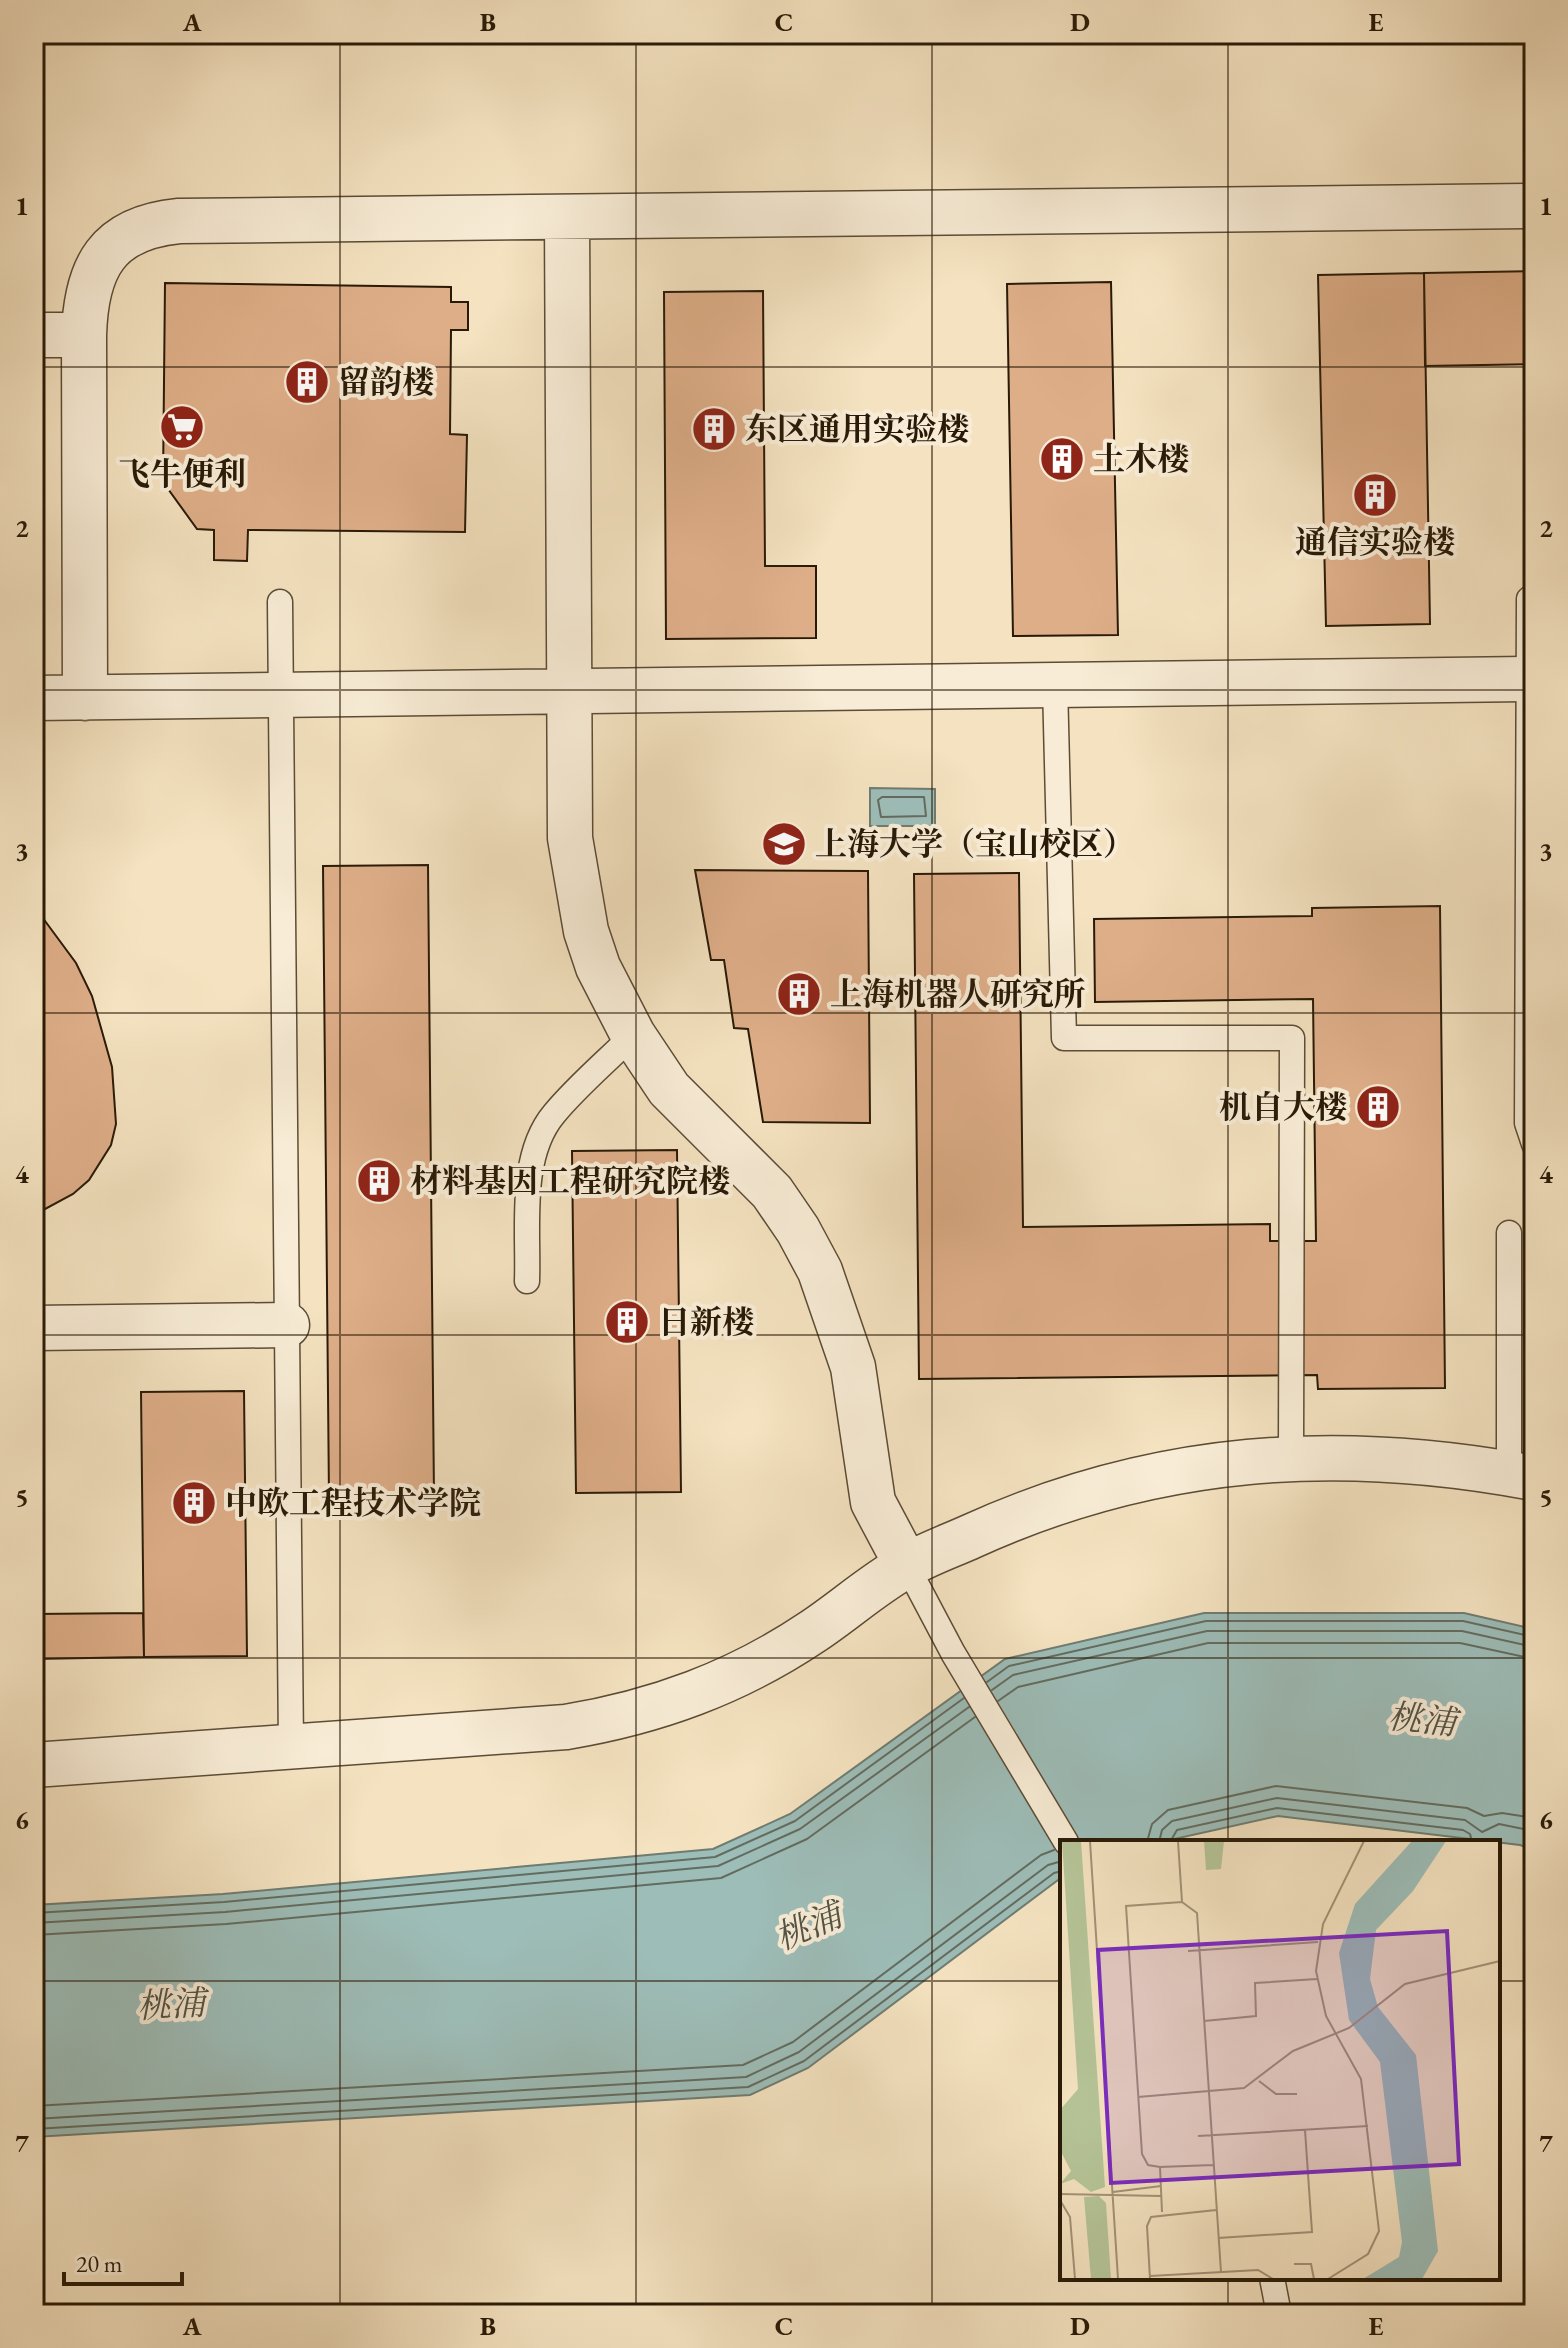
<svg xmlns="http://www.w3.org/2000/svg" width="1568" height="2348" font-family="'EB Garamond','Noto Serif SC',serif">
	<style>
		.water { fill: #9dbdb8; stroke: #6f7c71; stroke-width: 2 }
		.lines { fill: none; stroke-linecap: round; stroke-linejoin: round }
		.shore { stroke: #636c60; stroke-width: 2 }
		.building { fill: #deae88; stroke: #291a07; stroke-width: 2 }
		.service-casing { stroke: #5c4c35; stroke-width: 27 }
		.minor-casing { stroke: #5c4c35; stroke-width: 47 }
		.service { stroke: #f8ecd6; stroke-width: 24 }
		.minor { stroke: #f8ecd6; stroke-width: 44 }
		.grid { fill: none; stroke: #291a07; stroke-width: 2; stroke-opacity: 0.55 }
		.labels { text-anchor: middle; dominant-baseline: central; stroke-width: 8; stroke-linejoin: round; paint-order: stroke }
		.poi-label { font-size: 32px; font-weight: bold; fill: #291a07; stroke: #f8ecd6; text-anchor: start }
		.water-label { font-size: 34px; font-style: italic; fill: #525345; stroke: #f8ecd6 }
		.inset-road { fill: none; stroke: #a39276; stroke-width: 2 }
		.view { fill: #7b2cbf; fill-opacity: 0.15; stroke: #7b2cbf; stroke-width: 4 }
		.inset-edge { fill: none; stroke: #291a07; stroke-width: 4 }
		.neatline { fill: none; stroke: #291a07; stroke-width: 3 }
		.grid-label { font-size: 26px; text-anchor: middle; font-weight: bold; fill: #291a07 }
	</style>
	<rect width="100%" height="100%" fill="#f4e2c0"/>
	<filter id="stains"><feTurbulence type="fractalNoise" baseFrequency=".0025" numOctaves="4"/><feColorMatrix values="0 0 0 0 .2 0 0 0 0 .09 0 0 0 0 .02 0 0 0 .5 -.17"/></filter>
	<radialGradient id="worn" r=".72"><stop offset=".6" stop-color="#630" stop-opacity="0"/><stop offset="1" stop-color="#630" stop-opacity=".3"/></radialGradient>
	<path class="water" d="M 870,788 L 935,789 L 935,826 L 870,826 Z
		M 1204,1613 L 1464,1613 L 1534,1629 L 1534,1850 L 1520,1845 L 1278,1816 L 1161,1842 L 1062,1842 L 1062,1877 L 808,2068 L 750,2095 L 34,2137 L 34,1905 L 223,1894 L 713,1849 L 790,1814 L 1005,1659 Z"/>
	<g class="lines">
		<path class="shore" d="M 882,797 L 924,797 L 926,816 L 881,817 L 878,800 Z
			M 987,1682 L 1009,1666 L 1206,1621 L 1463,1621 L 1534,1637
			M 992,1690 L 1013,1675 L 1207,1631 L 1462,1631 L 1534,1647
			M 998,1701 L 1018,1687 L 1208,1643 L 1460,1643 L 1534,1659
			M 1147,1842 L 1152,1824 L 1168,1810 L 1276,1786 L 1467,1808 L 1484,1816 L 1502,1813 L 1534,1818
			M 1159,1842 L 1162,1830 L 1172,1821 L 1277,1798 L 1465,1820 L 1482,1832 L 1499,1824 L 1534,1831
			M 1170,1842 L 1177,1830 L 1277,1808 L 1463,1830 L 1470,1834 L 1472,1842
			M 34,1913 L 224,1902 L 715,1857 L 795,1821 L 964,1698
			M 34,1923 L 225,1912 L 718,1866 L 800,1829 L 969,1707
			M 34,1935 L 226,1924 L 721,1878 L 807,1839 L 975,1717
			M 34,2106 L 743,2065 L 793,2042 L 1041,1855 L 1054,1850
			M 34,2119 L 746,2077 L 799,2052 L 1048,1865 L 1062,1861
			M 34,2129 L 748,2087 L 804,2061 L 1054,1873 L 1062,1871"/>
	</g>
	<path class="building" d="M 1534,271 L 1534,364 L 1425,366 L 1424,273 Z
		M 1424,273 L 1430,624 L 1326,626 L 1318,275 Z
		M 1111,282 L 1118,635 L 1013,636 L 1007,284 Z
		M 165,283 L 451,287 L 451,302 L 468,302 L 468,330 L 451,330 L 450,434 L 467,435 L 465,532 L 248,530 L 247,561 L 214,560 L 214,530 L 197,529 L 163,482 Z
		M 763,291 L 765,566 L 816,566 L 816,638 L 666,639 L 664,292 Z
		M 428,865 L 434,1496 L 329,1498 L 323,866 Z
		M 695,870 L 868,871 L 870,1123 L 763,1122 L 748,1029 L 734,1028 L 724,960 L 711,960 Z
		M 1019,873 L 1023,1227 L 1270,1224 L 1270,1241 L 1316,1241 L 1313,999 L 1095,1002 L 1094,919 L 1312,916 L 1312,908 L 1440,906 L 1445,1388 L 1318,1389 L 1317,1375 L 919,1379 L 914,874 Z
		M 34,906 L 76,963 L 92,996 L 112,1067 L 116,1124 L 111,1145 L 89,1180 L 73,1194 L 34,1215 Z
		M 677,1150 L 681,1492 L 576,1493 L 572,1151 Z
		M 244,1391 L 247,1656 L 144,1657 L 141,1392 Z
		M 143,1613 L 144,1657 L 34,1659 L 34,1614 Z"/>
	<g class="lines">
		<g class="service-casing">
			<path id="service" d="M 1529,599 L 1527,1123 L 1534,1144
				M 280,602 L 291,1747
				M 1055,685 L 1064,1038 L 1292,1038 L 1291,1457
				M 527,1281 C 529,1229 518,1157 554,1114 C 577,1086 607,1061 633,1035
				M 1509,1473 L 1509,1233
				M 907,1566 L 953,1653 L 1066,1842
				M 1272,2278 L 1279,2314"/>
		</g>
		<g class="minor-casing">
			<path id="minor" d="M 567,217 L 570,838 L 586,931 L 598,967 L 633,1035 L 669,1089 L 772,1192 L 798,1230 L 820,1271 L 853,1367 L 873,1502 L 907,1566
				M 34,335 L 84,335 L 85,698
				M 84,335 C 86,267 107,228 179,221 L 1534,206
				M 34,698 L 1534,679
				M 34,1328 L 287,1325
				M 34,1765 L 566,1727 C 656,1712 736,1683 812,1632 C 844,1611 872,1585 906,1566 C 927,1554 950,1546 972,1536 C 1155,1453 1338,1441 1534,1478"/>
		</g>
		<use href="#service" class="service"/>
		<use href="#minor" class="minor"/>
	</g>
	<path class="grid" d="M 340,34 L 340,2314M 636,34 L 636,2314M 932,34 L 932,2314M 1228,34 L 1228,1842M 34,367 L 1534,367M 34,690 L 1534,690M 34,1013 L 1534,1013M 34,1335 L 1534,1335M 34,1658 L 1534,1658M 34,1981 L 1062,1981M 1498,1981 L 1534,1981M 1228,2278 L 1228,2314"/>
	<defs>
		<g id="building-disc" transform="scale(2.3)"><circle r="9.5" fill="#8f2418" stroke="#f8ecd6"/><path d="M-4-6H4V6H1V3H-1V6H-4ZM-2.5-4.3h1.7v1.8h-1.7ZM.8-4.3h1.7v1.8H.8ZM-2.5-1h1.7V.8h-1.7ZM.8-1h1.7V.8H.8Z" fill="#fff"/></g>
		<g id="supermarket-disc" transform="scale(2.3)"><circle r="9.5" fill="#8f2418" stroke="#f8ecd6"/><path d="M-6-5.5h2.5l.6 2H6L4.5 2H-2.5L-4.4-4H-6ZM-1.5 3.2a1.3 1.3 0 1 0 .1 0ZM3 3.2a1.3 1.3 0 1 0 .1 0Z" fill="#fff"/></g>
		<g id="university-disc" transform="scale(2.3)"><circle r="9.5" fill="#8f2418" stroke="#f8ecd6"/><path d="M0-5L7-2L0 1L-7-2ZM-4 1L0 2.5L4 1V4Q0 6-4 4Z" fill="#fff"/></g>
	</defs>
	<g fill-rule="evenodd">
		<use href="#building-disc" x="307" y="382"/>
		<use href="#supermarket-disc" x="182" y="427"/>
		<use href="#building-disc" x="714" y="429"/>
		<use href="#building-disc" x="1062" y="459"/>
		<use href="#building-disc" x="1375" y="495"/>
		<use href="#university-disc" x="784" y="844"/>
		<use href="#building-disc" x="799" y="994"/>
		<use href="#building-disc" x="1378" y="1107"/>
		<use href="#building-disc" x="379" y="1181"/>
		<use href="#building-disc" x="627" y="1322"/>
		<use href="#building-disc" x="194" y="1503"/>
	</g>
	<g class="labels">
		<g class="poi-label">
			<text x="338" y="382">留韵楼</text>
			<text x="745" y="429">东区通用实验楼</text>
			<text x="1093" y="459">土木楼</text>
			<text x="182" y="474" text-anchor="middle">飞牛便利</text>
			<text x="1375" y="542" text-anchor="middle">通信实验楼</text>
			<text x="815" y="844">上海大学（宝山校区）</text>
			<text x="830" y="994">上海机器人研究所</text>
			<text x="1347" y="1107" text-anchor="end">机自大楼</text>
			<text x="410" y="1181">材料基因工程研究院楼</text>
			<text x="658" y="1322">日新楼</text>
			<text x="225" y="1503">中欧工程技术学院</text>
		</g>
		<g class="water-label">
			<text transform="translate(1422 1719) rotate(6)">桃浦</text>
			<text transform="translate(808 1926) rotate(-23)">桃浦</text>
			<text transform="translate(171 2004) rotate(-3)">桃浦</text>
		</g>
	</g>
	<g transform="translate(1060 1840)">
		<rect width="440" height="440" fill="#f4e2c0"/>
		<path d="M 2,1 L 21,1 L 45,347 L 31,352 L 14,339 L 0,344 L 11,331 L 0,310 L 0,270 L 18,249 ZM 144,1 L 164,1 L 161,29 L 146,30 ZM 39,356 L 46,363 L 51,439 L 31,439 L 24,357 Z" fill="#b5c497"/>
		<path d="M 352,1 L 386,1 L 353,51 L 316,90 L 310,139 L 318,167 L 356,215 L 378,411 L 362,439 L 303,439 L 339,417 L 342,402 L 320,222 L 289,180 L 279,113 L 295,64 Z" fill="#9dbdb8"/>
		<path class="inset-road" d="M 30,1 L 58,439M 118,1 L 122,62 L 137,73 L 161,432M 128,111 L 258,102M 144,181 L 196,176 L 195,143 L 257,139M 199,241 L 216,254 L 237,254M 78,257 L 184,248 L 233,211 L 289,188 L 345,144 L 440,121M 138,296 L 308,286M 100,327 L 88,325 L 82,314 L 66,66 L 122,62M 53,352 L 101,346M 0,354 L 101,356M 0,360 L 10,377 L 15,439M 102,372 L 100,327 L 153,325M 158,398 L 252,392 L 245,290M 234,424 L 251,424 L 254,439M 90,436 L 198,430 L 213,439M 90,439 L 87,386 L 91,377 L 156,370M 268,439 L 308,414 L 319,391 L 301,239 L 266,176 L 256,131 L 263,84 L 304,1"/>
		<path class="view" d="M 387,91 L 399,324 L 51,343 L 38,110 Z"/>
		<rect width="440" height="440" class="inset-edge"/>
	</g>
	<rect width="1568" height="2348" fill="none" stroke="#f4e2c0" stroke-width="88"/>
	<path d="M64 2272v12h118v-12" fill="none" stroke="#291a07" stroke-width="4"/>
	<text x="76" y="2272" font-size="24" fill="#291a07" stroke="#f8ecd6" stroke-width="6" paint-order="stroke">20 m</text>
	<rect x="44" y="44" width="1480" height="2260" class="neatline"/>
	<g class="grid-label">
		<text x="192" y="31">A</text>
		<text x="488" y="31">B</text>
		<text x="784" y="31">C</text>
		<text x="1080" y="31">D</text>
		<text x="1376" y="31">E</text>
		<text x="22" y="215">1</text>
		<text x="1546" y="215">1</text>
		<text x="22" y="537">2</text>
		<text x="1546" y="537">2</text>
		<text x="22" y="860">3</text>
		<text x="1546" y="860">3</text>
		<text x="22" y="1183">4</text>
		<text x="1546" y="1183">4</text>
		<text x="22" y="1506">5</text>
		<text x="1546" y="1506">5</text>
		<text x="22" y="1829">6</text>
		<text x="1546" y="1829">6</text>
		<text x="22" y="2152">7</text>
		<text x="1546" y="2152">7</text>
		<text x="192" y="2335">A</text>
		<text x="488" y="2335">B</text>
		<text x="784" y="2335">C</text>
		<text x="1080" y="2335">D</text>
		<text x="1376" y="2335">E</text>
	</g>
	<rect width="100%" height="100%" filter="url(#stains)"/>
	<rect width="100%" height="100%" fill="url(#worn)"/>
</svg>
